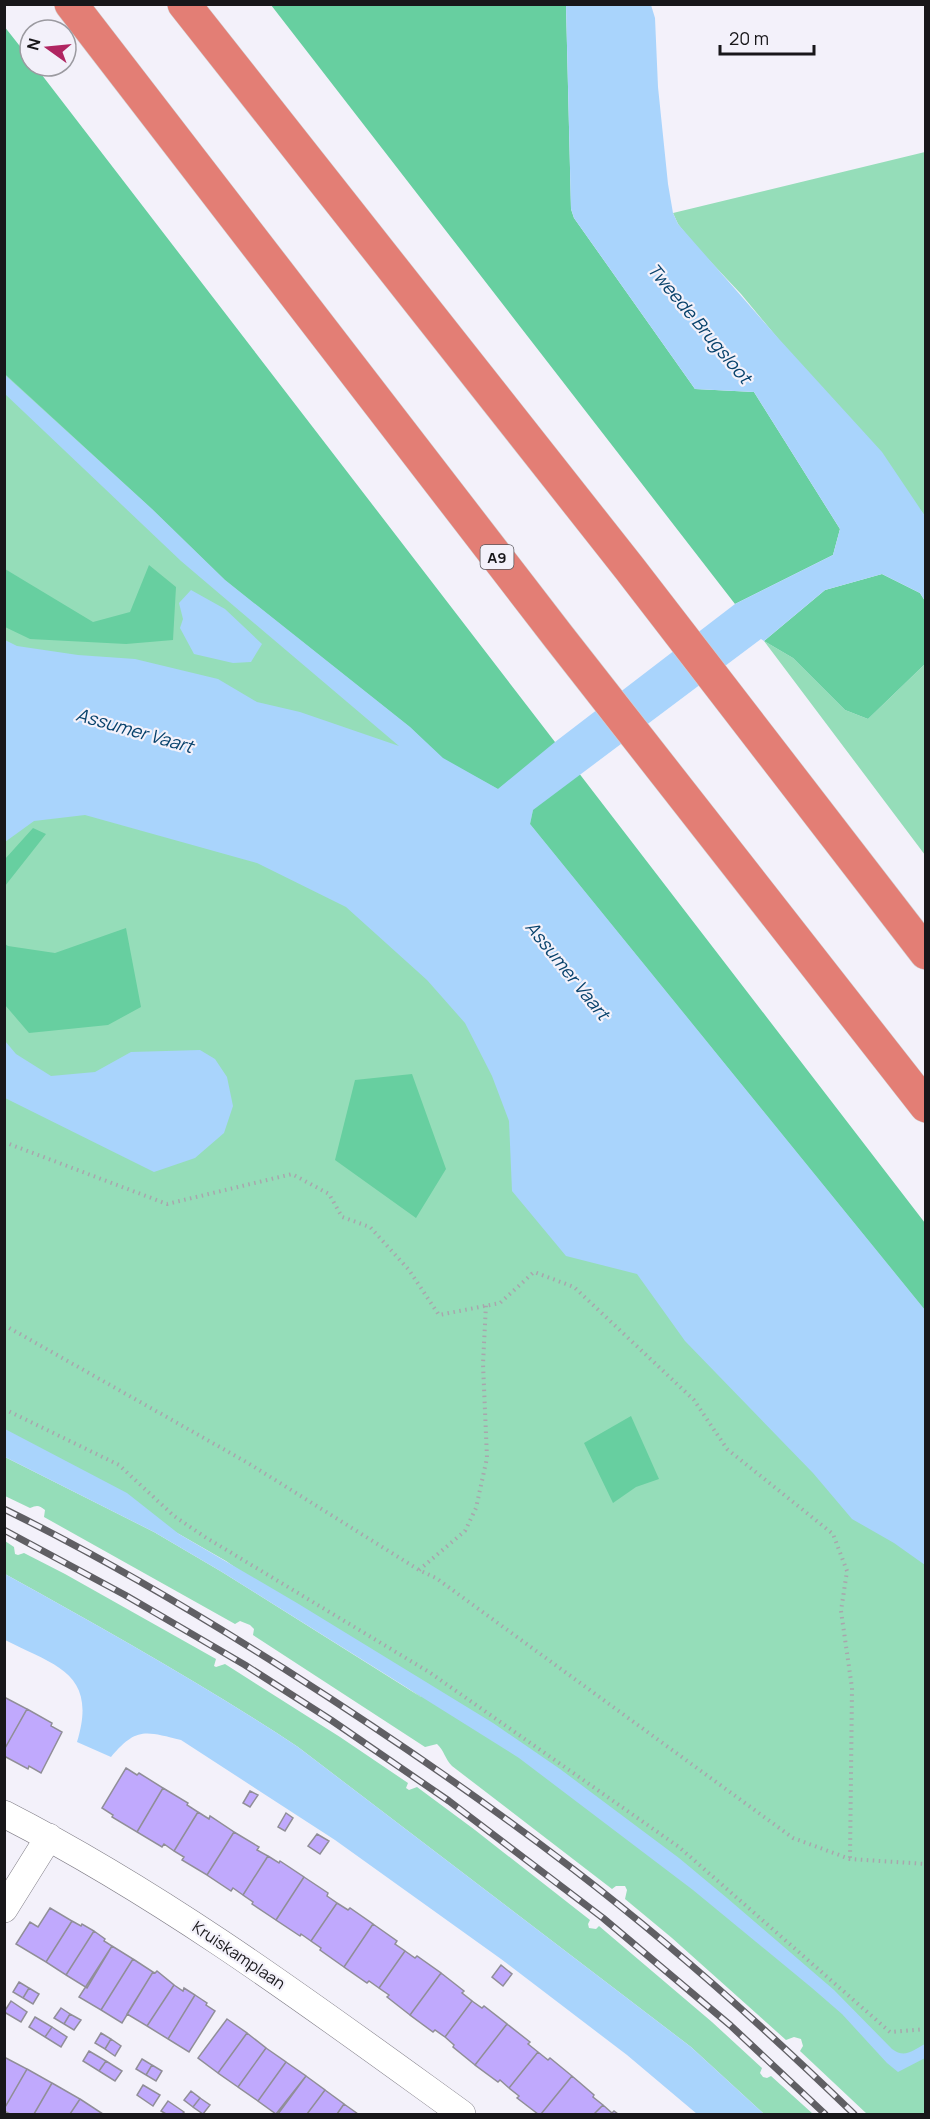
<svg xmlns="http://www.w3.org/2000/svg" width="930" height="2119" font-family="Manrope,sans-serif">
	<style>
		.green { fill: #95ddb9 }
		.forest { fill: #67cfa0 }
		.water { fill: #a9d4fc }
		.building { fill: #c0a9fd; stroke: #908e97; stroke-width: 1.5 }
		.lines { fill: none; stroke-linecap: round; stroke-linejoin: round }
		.minor-casing { stroke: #807e87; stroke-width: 28 }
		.motorway-casing { stroke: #d1d1d1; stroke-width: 34 }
		.path { stroke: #a8a6ad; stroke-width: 4; stroke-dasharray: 1.5 4.5; stroke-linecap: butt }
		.minor { stroke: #fff; stroke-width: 27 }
		.motorway { stroke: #e37e75; stroke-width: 33 }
		.rail-casing { stroke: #605f64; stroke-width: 7 }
		.rail { stroke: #f3f1fa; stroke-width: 4.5; stroke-dasharray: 14; stroke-linecap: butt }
		.labels { text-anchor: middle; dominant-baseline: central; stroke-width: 4.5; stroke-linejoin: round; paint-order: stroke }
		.shield { fill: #f3f1fa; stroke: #5a585d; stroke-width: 1.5 }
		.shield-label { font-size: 15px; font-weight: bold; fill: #18171a }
		.street-label { font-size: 16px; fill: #18171a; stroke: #f3f1fa }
		.water-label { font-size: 18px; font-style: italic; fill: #08426c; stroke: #f3f1fa }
	</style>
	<rect width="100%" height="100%" fill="#f3f1fa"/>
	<path class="green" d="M 5,64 L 925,1264 L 925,2114 L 867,2114 L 800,2051 L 803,2046 L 801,2039 L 794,2037 L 786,2040 L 672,1938 L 625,1899 L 627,1890 L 625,1886 L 616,1886 L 612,1889 L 452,1766 C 445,1759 444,1750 437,1744 L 425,1747 L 253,1635 L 254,1629 L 250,1625 L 240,1621 L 235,1624 L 44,1517 L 45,1510 C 39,1505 37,1505 30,1508 L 5,1496 L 5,1457 L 154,1532 L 222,1572 L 421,1697 L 226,1561 L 179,1534 L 5,1443 Z
		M 925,152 L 925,516 L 741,294 L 693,243 L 678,224 L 673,213 Z
		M 764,641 L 793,658 L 845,710 L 868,719 L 925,664 L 925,855 Z
		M 5,1541 L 14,1547 L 15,1554 L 18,1555 L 24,1553 L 65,1574 L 216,1659 L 214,1666 L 216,1667 L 225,1664 L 340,1737 L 408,1783 L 406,1788 L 409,1790 L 417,1787 L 475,1830 L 590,1920 L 588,1924 L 589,1928 L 596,1929 L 599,1926 L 712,2022 L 762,2068 L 760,2073 L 763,2077 L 767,2078 L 771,2076 L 813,2114 L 764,2114 L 691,2047 L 298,1747 C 203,1684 104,1629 5,1574 Z"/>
	<path class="forest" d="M 271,5 L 566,5 L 571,209 L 574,218 L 695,389 L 754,392 L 840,529 L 833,555 L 735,604 Z
		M 4,26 L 30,59 L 30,66 L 35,66 L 925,1223 L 925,1310 L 530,824 L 533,810 L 525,768 L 498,789 L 443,759 L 410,727 L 225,580 L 152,509 L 5,374 Z
		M 149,565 L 176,587 L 173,640 L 126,644 L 30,639 L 5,627 L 5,569 L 93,622 L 130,612 Z
		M 882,574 L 920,593 L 925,601 L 925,664 L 868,719 L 845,710 L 793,658 L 764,641 L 825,590 Z
		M 33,828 L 46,834 L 5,886 L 5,859 Z
		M 126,928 L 141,1007 L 108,1025 L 29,1033 L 5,1005 L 5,944 L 8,946 L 55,953 Z
		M 412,1074 L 446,1169 L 416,1218 L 335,1160 L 355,1080 Z
		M 631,1416 L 659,1479 L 636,1487 L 613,1503 L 584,1443 Z"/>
	<path class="water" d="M 566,5 L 651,5 L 655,18 L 658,87 L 668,184 L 673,213 L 678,224 L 779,339 L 882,452 L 925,516 L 925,601 L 920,593 L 882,574 L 825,590 L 764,641 L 761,639 L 533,810 L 530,824 L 925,1310 L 925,1565 L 894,1543 L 852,1519 L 813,1473 L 685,1341 L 637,1274 L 566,1256 L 512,1191 L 509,1121 L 492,1076 L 465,1023 L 427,980 L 346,907 L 257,863 L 85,815 L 34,821 L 5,842 L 5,640 L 17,646 L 78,655 L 135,659 L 218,679 L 257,702 L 300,712 L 399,746 L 181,561 L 5,394 L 4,374 L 152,509 L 225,580 L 410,727 L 443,758 L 498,789 L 555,742 L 735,604 L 833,555 L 840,529 L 754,392 L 695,389 L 574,218 L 571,209 Z
		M 191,590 L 225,609 L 262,644 L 251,662 L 233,663 L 194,654 L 180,628 L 183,619 L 179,603 Z
		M 5,1041 L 16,1054 L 51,1076 L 95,1072 L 131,1052 L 200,1050 L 215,1059 L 227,1077 L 233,1106 L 224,1133 L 195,1158 L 154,1172 L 5,1098 Z
		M 5,1429 L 127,1493 L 179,1534 L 297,1603 L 493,1723 L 560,1769 L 679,1858 L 727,1898 L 834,1990 L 892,2049 C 905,2059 913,2050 925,2044 L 925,2058 L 898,2072 L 887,2063 L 842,2014 L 812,1988 L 693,1890 L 519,1758 L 222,1572 L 154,1532 L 5,1457 Z
		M 5,1574 C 104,1629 203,1684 298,1747 L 691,2047 L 764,2114 L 697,2114 L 627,2055 L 501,1959 L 335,1840 L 181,1740 C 145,1731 136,1727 111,1757 L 77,1742 C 98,1673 56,1666 5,1640 Z"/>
	<path class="building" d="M 4,1697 L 27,1709 L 4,1750 Z
		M 27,1709 L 52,1723 L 51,1726 L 62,1732 L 41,1773 L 29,1766 L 28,1769 L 4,1756 L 4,1750 Z
		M 126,1768 L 137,1775 L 139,1773 L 163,1788 L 137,1832 L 112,1817 L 113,1815 L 102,1808 Z
		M 163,1788 L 188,1803 L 187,1805 L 198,1812 L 174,1851 L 164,1844 L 162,1847 L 137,1832 Z
		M 250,1791 L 258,1795 L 250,1807 L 243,1803 Z
		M 198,1812 L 209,1819 L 210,1816 L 234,1832 L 207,1875 L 182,1860 L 184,1857 L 174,1851 Z
		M 286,1813 L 293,1818 L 285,1831 L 278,1827 Z
		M 234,1832 L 259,1847 L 257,1850 L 268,1856 L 243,1895 L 233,1888 L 231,1891 L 207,1875 Z
		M 317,1834 L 329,1841 L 320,1854 L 308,1846 Z
		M 268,1856 L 279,1863 L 280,1861 L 304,1877 L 276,1920 L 252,1904 L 253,1902 L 243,1895 Z
		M 304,1877 L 328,1893 L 327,1896 L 337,1903 L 311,1941 L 301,1934 L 300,1936 L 276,1920 Z
		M 337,1903 L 348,1910 L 350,1908 L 373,1924 L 344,1967 L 320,1950 L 321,1948 L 311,1941 Z
		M 50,1908 L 72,1921 L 46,1962 L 16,1944 L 30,1922 L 38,1927 Z
		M 72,1921 L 81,1926 L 82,1924 L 94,1931 L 66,1975 L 46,1962 Z
		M 373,1924 L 397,1941 L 395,1944 L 405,1951 L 379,1988 L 369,1981 L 367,1983 L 344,1967 Z
		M 94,1931 L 105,1939 L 104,1941 L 112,1946 L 87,1988 L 66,1975 Z
		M 112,1946 L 133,1959 L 101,2010 L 79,1997 Z
		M 405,1951 L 415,1958 L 417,1956 L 441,1973 L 410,2015 L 387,1997 L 389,1995 L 379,1988 Z
		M 133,1959 L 153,1972 L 122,2023 L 101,2010 Z
		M 501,1965 L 512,1974 L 503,1986 L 492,1977 Z
		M 157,1971 L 174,1985 L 147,2026 L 127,2014 L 153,1972 L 155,1973 Z
		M 441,1973 L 464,1991 L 462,1993 L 472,2001 L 445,2037 L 435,2030 L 433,2032 L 410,2015 Z
		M 19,1982 L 29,1988 L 23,1998 L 13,1992 Z
		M 174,1985 L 183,1991 L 184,1988 L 195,1995 L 168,2039 L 147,2026 Z
		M 29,1988 L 39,1994 L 33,2004 L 23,1998 Z
		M 195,1995 L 207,2003 L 206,2005 L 215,2011 L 189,2052 L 168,2039 Z
		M 11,2001 L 27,2012 L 21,2022 L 4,2012 Z
		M 472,2001 L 482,2008 L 484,2006 L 507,2024 L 475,2065 L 453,2047 L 454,2045 L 445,2037 Z
		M 61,2008 L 70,2014 L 64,2024 L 54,2018 Z
		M 70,2014 L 81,2020 L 74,2030 L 64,2024 Z
		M 35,2017 L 52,2027 L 45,2037 L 29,2027 Z
		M 227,2019 L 247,2033 L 218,2073 L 198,2058 Z
		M 507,2024 L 530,2042 L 528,2044 L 538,2052 L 509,2088 L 500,2080 L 498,2082 L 475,2065 Z
		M 52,2027 L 67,2037 L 61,2047 L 45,2037 Z
		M 101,2033 L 111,2039 L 105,2049 L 95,2043 Z
		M 247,2033 L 266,2048 L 238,2087 L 218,2073 Z
		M 111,2039 L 121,2046 L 115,2056 L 105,2049 Z
		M 266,2048 L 286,2062 L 258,2101 L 238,2087 Z
		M 89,2051 L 106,2061 L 99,2071 L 83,2061 Z
		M 538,2052 L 548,2060 L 550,2058 L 572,2076 L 541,2114 L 538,2114 L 517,2098 L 519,2096 L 509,2088 Z
		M 4,2057 L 27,2069 L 4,2109 Z
		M 142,2059 L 152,2065 L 146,2075 L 136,2069 Z
		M 106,2061 L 122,2071 L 115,2081 L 99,2071 Z
		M 286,2062 L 306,2076 L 276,2114 L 258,2101 Z
		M 152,2065 L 162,2071 L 156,2081 L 146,2075 Z
		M 27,2069 L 52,2083 L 34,2114 L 10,2114 L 4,2111 L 4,2109 Z
		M 306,2076 L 325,2090 L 307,2114 L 278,2114 Z
		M 572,2076 L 594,2095 L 593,2097 L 603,2105 L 594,2114 L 541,2114 Z
		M 52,2083 L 80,2099 L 70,2114 L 34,2114 Z
		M 143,2085 L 160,2095 L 153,2106 L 137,2095 Z
		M 325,2090 L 344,2104 L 337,2114 L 307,2114 Z
		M 191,2091 L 200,2098 L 193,2107 L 184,2100 Z
		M 200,2098 L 210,2105 L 203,2114 L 193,2107 Z
		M 80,2099 L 103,2114 L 70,2114 Z
		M 168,2101 L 184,2112 L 182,2114 L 166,2114 L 161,2111 Z
		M 344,2104 L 358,2114 L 337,2114 Z
		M 603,2105 L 612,2113 L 614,2111 L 618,2114 L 594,2114 Z"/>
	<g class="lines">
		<g class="minor-casing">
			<path id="minor" d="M 4,1814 C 168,1898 314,2007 462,2114
				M 4,1909 L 49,1837"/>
		</g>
		<g class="motorway-casing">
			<path id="motorway" d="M 71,4 L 558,636 L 926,1106
				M 184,4 L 630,569 L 926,953"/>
		</g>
		<path class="path" d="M 4,1142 L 167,1204 L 292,1174 L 329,1194 L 342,1217 L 370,1227 L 409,1270 L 439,1315 L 500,1303 L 534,1272 L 574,1287 L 694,1400 L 727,1449 L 833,1534 L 847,1571 L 841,1611 L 852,1688 L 850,1859
			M 4,1325 L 248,1463 L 419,1570 L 436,1578 L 793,1838 L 850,1859 L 926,1864
			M 4,1409 L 119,1465 L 174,1516 L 205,1537 L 429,1672 L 679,1847 L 890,2032 L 926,2029
			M 419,1570 L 465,1531 L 476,1508 L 487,1458 L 483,1364 L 486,1304"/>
		<use href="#minor" class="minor"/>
		<use href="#motorway" class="motorway"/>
		<g class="rail-casing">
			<path id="rail" d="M 4,1509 C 100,1556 193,1611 283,1668 C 382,1731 479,1797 573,1869 C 671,1944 765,2028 854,2114
				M 4,1530 L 125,1595 L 245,1665 L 331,1720 L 449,1801 L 603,1918 L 730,2025 L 825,2114"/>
		</g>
		<use href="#rail" class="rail"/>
	</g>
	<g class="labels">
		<rect class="shield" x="480.5" y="545" width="33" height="24" rx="4.5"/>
		<g class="shield-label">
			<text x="497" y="557">A9</text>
		</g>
		<g class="street-label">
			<text transform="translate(239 1955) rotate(34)">Kruiskamplaan</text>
		</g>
		<g class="water-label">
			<text transform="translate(700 323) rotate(50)">Tweede Brugsloot</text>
			<text transform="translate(135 730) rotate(16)">Assumer Vaart</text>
			<text transform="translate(568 970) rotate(51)">Assumer Vaart</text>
		</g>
	</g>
	<rect width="930" height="2119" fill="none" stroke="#18171a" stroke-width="12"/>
	<g transform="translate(48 48) rotate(285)"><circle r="28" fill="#f3f1fa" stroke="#9b9aa0" stroke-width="1.5"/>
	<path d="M0-4.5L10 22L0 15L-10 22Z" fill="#b02561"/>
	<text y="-9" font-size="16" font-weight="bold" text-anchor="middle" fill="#18171a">N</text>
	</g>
	<path d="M720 45v9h94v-9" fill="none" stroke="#18171a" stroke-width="3"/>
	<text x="729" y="45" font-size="18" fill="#18171a" stroke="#f3f1fa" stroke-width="4.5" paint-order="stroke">20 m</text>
</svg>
